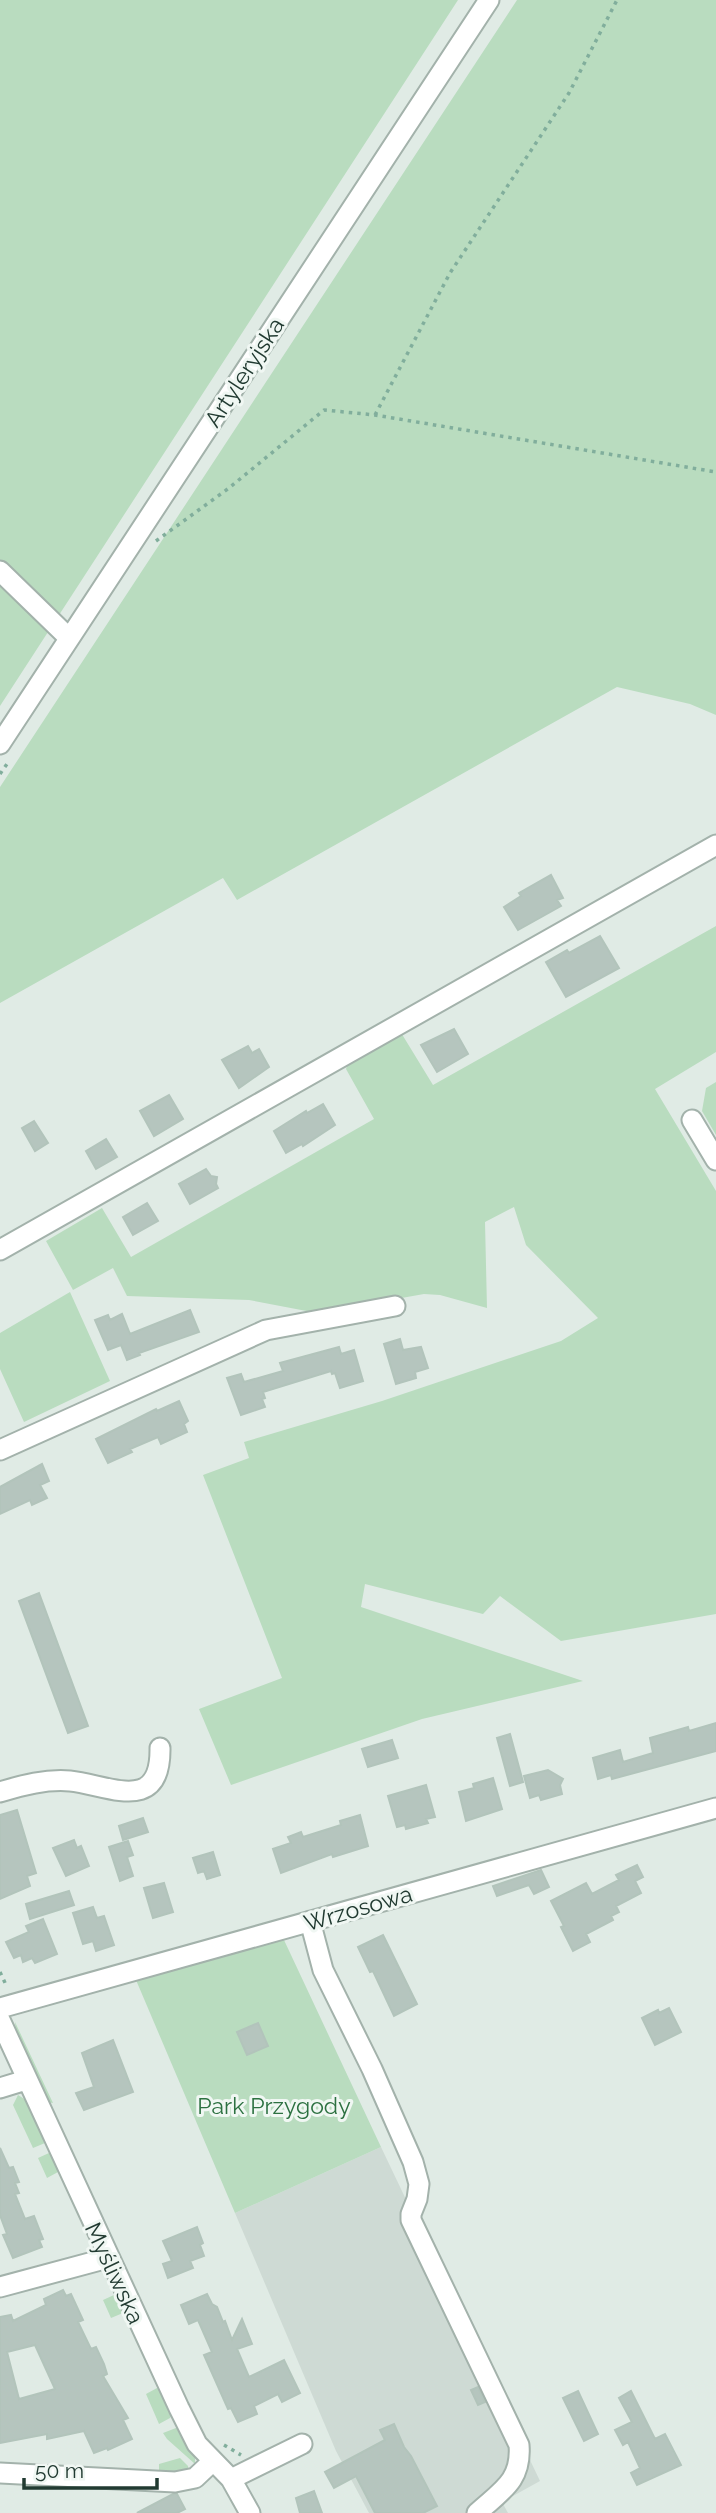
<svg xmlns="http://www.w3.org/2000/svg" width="716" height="2513" font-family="Raleway,sans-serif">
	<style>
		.built { fill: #cedad4 }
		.green { fill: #b9dcbf }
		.building { fill: #b5c5be; stroke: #b2c4bb; stroke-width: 2; fill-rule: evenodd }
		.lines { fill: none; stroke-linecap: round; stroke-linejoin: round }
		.minor-casing { stroke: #a3b2ab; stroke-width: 23 }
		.path { stroke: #81ae9c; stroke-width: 3.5; stroke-dasharray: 3.5 5; stroke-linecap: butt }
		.minor { stroke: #fff; stroke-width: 19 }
		.labels { text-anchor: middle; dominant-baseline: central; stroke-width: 6; stroke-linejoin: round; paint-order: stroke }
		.street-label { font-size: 23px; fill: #213a31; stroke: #f0f7f3 }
		.park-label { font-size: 23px; fill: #2c7141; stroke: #f0f7f3 }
	</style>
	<rect width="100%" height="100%" fill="#e0ebe5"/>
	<path class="built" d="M 381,2147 L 540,2481 L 502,2502 L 508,2513 L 369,2513 L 336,2451 L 235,2213 Z"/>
	<path class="green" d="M 0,0 L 458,0 L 0,706 Z
		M 517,0 L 716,0 L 716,715 L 690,704 L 617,687 L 237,900 L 223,878 L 0,1003 L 0,787 Z
		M 716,926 L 716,1052 L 655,1089 L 716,1191 L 716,1614 L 561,1641 L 500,1596 L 483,1614 L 365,1584 L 361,1607 L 583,1681 L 422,1719 L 231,1785 L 199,1709 L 282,1678 L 203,1475 L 249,1458 L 244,1442 L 382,1401 L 561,1341 L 598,1318 L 526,1245 L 514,1207 L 485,1222 L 487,1308 L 440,1295 L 424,1294 L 317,1313 L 249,1300 L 127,1296 L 113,1268 L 73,1290 L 46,1241 L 102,1208 L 131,1257 L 374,1119 L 346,1069 L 349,1060 L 400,1031 L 433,1085 Z
		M 716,1082 L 716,1135 L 702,1111 L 706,1088 Z
		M 70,1292 L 110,1381 L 24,1422 L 0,1369 L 0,1333 Z
		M 284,1940 L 381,2147 L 235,2213 L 136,1980 Z
		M 15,2022 L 53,2103 L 47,2102 L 16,2033 Z
		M 18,2095 L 29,2102 L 46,2139 L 45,2143 L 33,2148 L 13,2105 Z
		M 49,2153 L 53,2154 L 60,2168 L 58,2172 L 47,2178 L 38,2158 Z
		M 114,2295 L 118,2295 L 124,2309 L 123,2313 L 111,2318 L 103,2300 Z
		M 157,2388 L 161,2390 L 172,2414 L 170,2418 L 159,2424 L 146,2394 Z
		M 176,2428 L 180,2429 L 195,2452 L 195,2464 L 167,2439 L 163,2433 Z
		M 180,2458 L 188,2466 L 188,2470 L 182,2473 L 159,2473 L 159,2464 Z"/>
	<path class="building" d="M 551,875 L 563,898 L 557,900 L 561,906 L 518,930 L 504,907 L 521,896 L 519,893 Z
		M 600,936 L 619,968 L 566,997 L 546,962 L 567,950 L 569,953 Z
		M 454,1029 L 468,1054 L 437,1072 L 421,1045 Z
		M 248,1046 L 252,1053 L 259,1049 L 269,1067 L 239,1088 L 222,1060 Z
		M 169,1095 L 183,1119 L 154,1136 L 140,1111 Z
		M 323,1104 L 335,1125 L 303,1146 L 302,1144 L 286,1153 L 274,1131 L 306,1111 L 307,1113 Z
		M 34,1121 L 48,1143 L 35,1151 L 22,1128 Z
		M 106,1139 L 117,1157 L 96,1169 L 86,1151 Z
		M 206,1169 L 211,1176 L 217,1177 L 216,1184 L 218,1188 L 190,1204 L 179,1184 Z
		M 147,1203 L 158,1221 L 133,1235 L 123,1217 Z
		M 190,1310 L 199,1332 L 139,1353 L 140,1355 L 127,1360 L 121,1345 L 108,1350 L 95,1320 L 108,1315 L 110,1320 L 122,1314 L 130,1334 Z
		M 400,1339 L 403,1350 L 421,1347 L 428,1368 L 415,1372 L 416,1378 L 396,1384 L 384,1344 Z
		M 339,1347 L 341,1354 L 354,1350 L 363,1381 L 340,1388 L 335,1373 L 332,1374 L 331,1371 L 263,1392 L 265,1398 L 262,1399 L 265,1407 L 241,1415 L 227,1378 L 241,1374 L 244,1382 L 283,1371 L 280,1363 Z
		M 179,1401 L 188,1421 L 184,1424 L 187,1432 L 161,1444 L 158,1437 L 130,1449 L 132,1452 L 108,1463 L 96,1439 L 156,1409 L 157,1411 Z
		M 42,1464 L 49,1481 L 40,1485 L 47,1498 L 32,1505 L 30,1500 L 0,1514 L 0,1487 Z
		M 39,1593 L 88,1726 L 68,1733 L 19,1601 Z
		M 716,1723 L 716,1751 L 612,1779 L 611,1775 L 598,1779 L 593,1758 L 620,1750 L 623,1762 L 653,1753 L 650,1738 L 688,1727 L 689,1731 Z
		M 510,1734 L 523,1782 L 510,1786 L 497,1738 Z
		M 392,1740 L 398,1758 L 368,1767 L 362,1749 Z
		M 548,1770 L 563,1779 L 560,1785 L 562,1794 L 541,1800 L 539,1795 L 530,1798 L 524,1776 Z
		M 493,1778 L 502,1809 L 466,1821 L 459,1792 L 474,1788 L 473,1784 Z
		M 426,1785 L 435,1817 L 426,1819 L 428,1823 L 406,1829 L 405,1825 L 397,1827 L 388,1796 Z
		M 17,1810 L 36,1873 L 27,1876 L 30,1886 L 0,1899 L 0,1815 Z
		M 360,1815 L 368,1846 L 333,1857 L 332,1854 L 281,1873 L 273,1849 L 291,1843 L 288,1837 L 301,1832 L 303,1837 L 341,1825 L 340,1821 Z
		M 143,1818 L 148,1832 L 123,1840 L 119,1826 Z
		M 74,1840 L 77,1848 L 81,1846 L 89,1866 L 66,1876 L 53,1848 Z
		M 128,1841 L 133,1855 L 127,1857 L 133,1876 L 120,1881 L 109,1847 Z
		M 213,1852 L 220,1875 L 207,1879 L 204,1871 L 198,1873 L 193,1858 Z
		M 637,1865 L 643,1877 L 635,1881 L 641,1893 L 616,1906 L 619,1912 L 611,1916 L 613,1920 L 586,1934 L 590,1942 L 573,1951 L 561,1927 L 564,1926 L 551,1901 L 586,1883 L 592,1894 L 619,1880 L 616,1875 Z
		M 541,1870 L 549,1887 L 534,1894 L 529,1885 L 497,1896 L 493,1886 Z
		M 164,1883 L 173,1912 L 153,1918 L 144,1888 Z
		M 69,1891 L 74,1905 L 30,1919 L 26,1904 Z
		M 93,1907 L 97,1918 L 104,1916 L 114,1945 L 96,1951 L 93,1941 L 83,1944 L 73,1913 Z
		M 43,1919 L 57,1954 L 35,1963 L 32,1958 L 23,1962 L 21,1955 L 14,1958 L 6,1942 L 29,1932 L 26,1926 Z
		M 383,1935 L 417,2004 L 394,2016 L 373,1971 L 370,1972 L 358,1947 Z
		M 669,2008 L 681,2032 L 655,2045 L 642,2018 L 658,2010 L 659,2013 Z
		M 258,2023 L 268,2046 L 247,2055 L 237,2032 Z
		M 113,2040 L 133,2092 L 84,2110 L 76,2093 L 94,2087 L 82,2053 Z
		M 0,2148 L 9,2168 L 13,2167 L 19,2182 L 15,2183 L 19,2193 L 15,2194 L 25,2219 L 34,2216 L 43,2239 L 39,2240 L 42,2247 L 13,2258 L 3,2235 L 7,2234 L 0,2215 Z
		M 197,2227 L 203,2243 L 200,2245 L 204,2256 L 190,2261 L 193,2268 L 168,2278 L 163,2264 L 172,2261 L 163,2241 Z
		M 63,2290 L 66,2296 L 71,2294 L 83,2320 L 78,2322 L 91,2349 L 96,2347 L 104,2364 L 107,2374 L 103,2376 L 128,2418 L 123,2420 L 132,2439 L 108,2450 L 107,2448 L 94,2453 L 84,2431 L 47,2439 L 47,2434 L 0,2443 L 0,2317 L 11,2315 L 13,2321 L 46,2305 L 44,2299 ZM 35,2345 L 55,2389 L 19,2399 L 7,2352 Z
		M 207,2294 L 212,2304 L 217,2307 L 223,2322 L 225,2321 L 232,2340 L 242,2319 L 252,2344 L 237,2349 L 249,2377 L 284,2360 L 300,2393 L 282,2402 L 278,2394 L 254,2406 L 257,2414 L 238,2422 L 231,2408 L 228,2409 L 204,2355 L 212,2352 L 198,2320 L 189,2324 L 181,2305 Z
		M 478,2387 L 485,2402 L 478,2405 L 471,2390 Z
		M 578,2391 L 598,2434 L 584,2441 L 563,2398 Z
		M 631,2391 L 655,2439 L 665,2434 L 681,2465 L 637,2485 L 631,2473 L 640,2468 L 628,2442 L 623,2445 L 615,2430 L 632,2422 L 619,2398 Z
		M 394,2424 L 404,2447 L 411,2456 L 437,2506 L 423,2513 L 375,2513 L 356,2476 L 334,2488 L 325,2472 L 385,2440 L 380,2430 Z
		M 314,2491 L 322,2513 L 300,2513 L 296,2498 Z
		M 173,2494 L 177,2494 L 185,2509 L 177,2513 L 137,2513 Z"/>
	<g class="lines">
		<g class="minor-casing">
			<path id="minor" d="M 0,571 L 69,638
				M 0,744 L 489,0
				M 692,1120 L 716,1160
				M 0,1250 L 716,845
				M 0,1450 L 266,1330 L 395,1306
				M 0,1792 C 23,1785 46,1779 70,1781 C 109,1785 161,1815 160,1748
				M 310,1921 L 323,1970 L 372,2069 L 413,2162 L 419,2184 L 417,2199 L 411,2214 L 411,2220 L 519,2445 C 522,2481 501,2491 477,2513
				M 0,2008 L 716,1808
				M 0,2020 L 179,2408 L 197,2444 L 231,2479 L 250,2513
				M 0,2088 L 26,2080
				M 0,2287 L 108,2258
				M 0,2473 L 175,2482 L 195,2478 L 213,2461
				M 231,2479 L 302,2444"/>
		</g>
		<path class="path" d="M 375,415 L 450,273 L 569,93 L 617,0
			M 156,541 L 229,488 L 324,410 L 375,415 L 716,472
			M 0,774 L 9,761
			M 0,1972 L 7,1987
			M 224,2445 L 241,2455"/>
		<use href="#minor" class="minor"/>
	</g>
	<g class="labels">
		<g class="street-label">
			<text transform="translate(244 372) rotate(-57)">Artyleryjska</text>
			<text transform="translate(358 1908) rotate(-16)">Wrzosowa</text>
			<text transform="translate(115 2273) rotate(65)">Myśliwska</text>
		</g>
		<g class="park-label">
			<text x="274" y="2105">Park Przygody</text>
		</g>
	</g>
	<path d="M24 2478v10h133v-10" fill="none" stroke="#213a31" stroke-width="3.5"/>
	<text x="35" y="2478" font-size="21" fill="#213a31" stroke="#f0f7f3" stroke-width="5" paint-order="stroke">50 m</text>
</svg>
